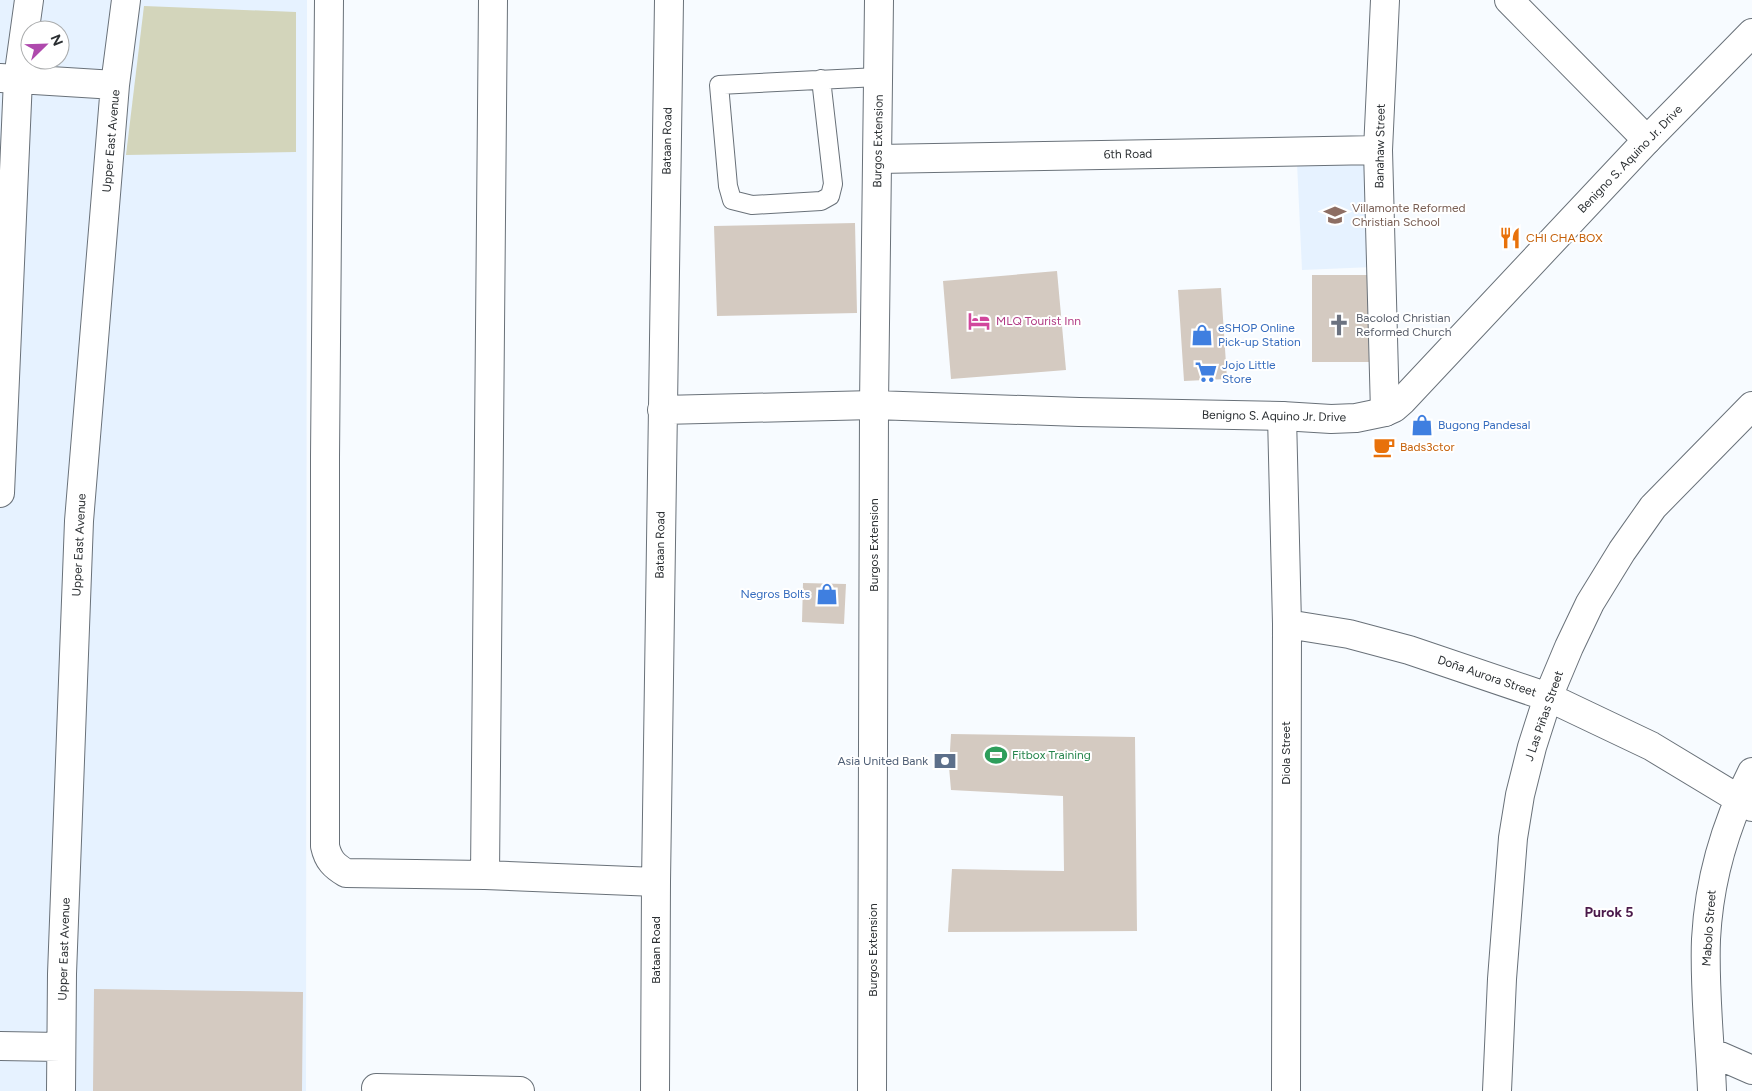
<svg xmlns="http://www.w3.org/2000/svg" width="1752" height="1091" font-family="Figtree,sans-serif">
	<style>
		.built { fill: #e6f2ff; fill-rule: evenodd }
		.green { fill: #d3d5bb }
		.building { fill: #d4cac1 }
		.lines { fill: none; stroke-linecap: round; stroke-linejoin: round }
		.lane-casing { stroke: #697179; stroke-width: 20 }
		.street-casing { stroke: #697179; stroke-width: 30 }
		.secondary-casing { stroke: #697179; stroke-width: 30 }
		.lane { stroke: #fff; stroke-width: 18 }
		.street { stroke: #fff; stroke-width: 28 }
		.secondary { stroke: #fff; stroke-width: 28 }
		.labels { text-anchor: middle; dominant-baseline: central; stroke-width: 4; stroke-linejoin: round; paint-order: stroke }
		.street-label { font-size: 12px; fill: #2b2f32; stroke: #fff }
		.education-label { font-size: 12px; fill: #785e54; stroke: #fff; text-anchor: start }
		.food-label { font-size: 12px; fill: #c56008; stroke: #fff; text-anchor: start }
		.worship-label { font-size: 12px; fill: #5b616d; stroke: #fff; text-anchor: start }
		.hotel-label { font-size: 12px; fill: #b23c85; stroke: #fff; text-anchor: start }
		.shop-label { font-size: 12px; fill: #366cbe; stroke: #fff; text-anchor: start }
		.leisure-label { font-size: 12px; fill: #27864d; stroke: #fff; text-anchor: start }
		.service-label { font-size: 12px; fill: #4e5e75; stroke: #fff; text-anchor: end }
		.neighbourhood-label { font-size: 14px; font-weight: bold; fill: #4b1a4b; stroke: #fff }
	</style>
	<rect width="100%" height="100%" fill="#f7fbff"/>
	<path class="built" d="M 0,0 L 307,0 L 306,1091 L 0,1091 ZM 30,30 L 60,30 L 60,60 L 30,60 Z
		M 1368,160 L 1373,267 L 1302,270 L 1297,163 Z"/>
	<path class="green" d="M 144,6 L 296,12 L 296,152 L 126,155 Z"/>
	<path class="building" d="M 855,223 L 857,313 L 717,316 L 714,226 Z
		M 1057,271 L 1066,370 L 951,379 L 943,281 Z
		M 1312,275 L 1368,275 L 1369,362 L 1312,362 Z
		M 1221,288 L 1227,379 L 1184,381 L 1178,290 Z
		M 803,583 L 846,584 L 844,624 L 802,622 Z
		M 951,734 L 1135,737 L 1137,931 L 948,932 L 952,869 L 1064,871 L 1063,796 L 951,790 L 949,767 Z
		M 94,989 L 303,992 L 302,1091 L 93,1091 Z"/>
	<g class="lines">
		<g class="lane-casing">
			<path id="lane" d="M 821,79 L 833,184 L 830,196 L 821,201 L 752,205 L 732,200 L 728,186 L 719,85 L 878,77"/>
		</g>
		<g class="street-casing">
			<path id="street" d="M 329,0 L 325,457 L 325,846 C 328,860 334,866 346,873 L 485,875 L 656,882
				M 1385,0 L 1378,150 L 1385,412
				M 1509,0 L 1647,140
				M 0,78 L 18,79
				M 878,159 L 1378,150
				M 662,410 L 874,405
				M 1282,416 L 1287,624 L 1286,1091
				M 1287,624 L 1349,634 L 1409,650 L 1548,697 L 1651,746 L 1752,807
				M 485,875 L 493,0
				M 1711,1052 L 1752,1070
				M 376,1088 L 520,1091
				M 655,1091 L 656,882 L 669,0
				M 1497,1091 L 1502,979 L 1513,838 L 1520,795 L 1532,747 L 1548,697 L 1569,647 L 1590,603 L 1622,551 L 1653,507 L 1752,406
				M 1712,1091 C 1710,1040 1704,990 1706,939 C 1709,881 1726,823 1752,772"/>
		</g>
		<g class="secondary-casing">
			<path id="secondary" d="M 18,79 L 115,85
				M 874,405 L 1079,412 L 1282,416 L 1331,419 L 1356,418 L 1385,412 L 1394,408 L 1402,401 L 1647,140 L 1752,33
				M 0,493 L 18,79 L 29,0
				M 0,1046 L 60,1047
				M 61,1091 L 62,974 L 79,521 L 115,85 L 126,0
				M 872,1091 L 874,405 L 879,0"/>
		</g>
		<use href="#lane" class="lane"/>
		<use href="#street" class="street"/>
		<use href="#secondary" class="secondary"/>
	</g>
	<defs>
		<g id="school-bare" transform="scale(1.725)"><path d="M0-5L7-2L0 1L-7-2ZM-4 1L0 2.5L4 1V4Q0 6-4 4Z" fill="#8d6e63" stroke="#fff" stroke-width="2.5" paint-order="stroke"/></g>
		<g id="restaurant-bare" transform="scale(1.725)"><path d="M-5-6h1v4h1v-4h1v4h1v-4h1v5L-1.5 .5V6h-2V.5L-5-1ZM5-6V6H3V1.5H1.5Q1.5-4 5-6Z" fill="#e8710a" stroke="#fff" stroke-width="2.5" paint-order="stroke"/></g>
		<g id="hotel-bare" transform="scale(1.725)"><path d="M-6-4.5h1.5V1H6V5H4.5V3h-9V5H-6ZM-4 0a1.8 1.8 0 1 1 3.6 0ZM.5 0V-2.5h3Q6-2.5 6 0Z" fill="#d1479c" stroke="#fff" stroke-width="2.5" paint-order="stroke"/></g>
		<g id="church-bare" transform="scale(1.725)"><path d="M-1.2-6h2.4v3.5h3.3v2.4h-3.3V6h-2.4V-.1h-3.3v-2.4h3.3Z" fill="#6b7280" stroke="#fff" stroke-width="2.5" paint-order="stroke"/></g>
		<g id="shop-bare" transform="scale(1.725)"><path d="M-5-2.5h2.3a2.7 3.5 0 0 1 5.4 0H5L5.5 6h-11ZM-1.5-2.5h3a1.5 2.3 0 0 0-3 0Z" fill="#3f7fe0" stroke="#fff" stroke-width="2.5" paint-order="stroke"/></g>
		<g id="supermarket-bare" transform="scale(1.725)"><path d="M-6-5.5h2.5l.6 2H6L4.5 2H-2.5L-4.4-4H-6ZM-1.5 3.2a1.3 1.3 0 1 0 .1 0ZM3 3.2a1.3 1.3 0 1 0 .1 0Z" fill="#3f7fe0" stroke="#fff" stroke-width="2.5" paint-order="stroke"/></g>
		<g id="cafe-bare" transform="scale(1.725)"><path d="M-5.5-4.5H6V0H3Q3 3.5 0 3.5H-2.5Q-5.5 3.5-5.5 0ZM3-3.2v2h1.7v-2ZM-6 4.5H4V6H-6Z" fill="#e8710a" stroke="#fff" stroke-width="2.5" paint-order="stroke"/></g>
		<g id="stadium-bare" transform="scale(1.725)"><path d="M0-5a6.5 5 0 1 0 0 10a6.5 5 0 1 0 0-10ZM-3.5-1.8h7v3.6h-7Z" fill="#2e9e5b" stroke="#fff" stroke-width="2.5" paint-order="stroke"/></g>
		<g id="bank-bare" transform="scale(1.725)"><path d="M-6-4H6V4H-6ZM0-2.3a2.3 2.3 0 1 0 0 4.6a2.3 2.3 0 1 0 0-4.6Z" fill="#5c6f8a" stroke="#fff" stroke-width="2.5" paint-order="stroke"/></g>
	</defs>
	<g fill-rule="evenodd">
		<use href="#school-bare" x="1335" y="215"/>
		<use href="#restaurant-bare" x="1510" y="238"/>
		<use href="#hotel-bare" x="979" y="321"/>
		<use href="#church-bare" x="1339" y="325"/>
		<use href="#shop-bare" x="1202" y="335"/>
		<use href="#supermarket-bare" x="1206" y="372"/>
		<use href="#shop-bare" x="1422" y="425"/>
		<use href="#cafe-bare" x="1384" y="447"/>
		<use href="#shop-bare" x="827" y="594"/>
		<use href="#stadium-bare" x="996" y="755"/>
		<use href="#bank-bare" x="945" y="761"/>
	</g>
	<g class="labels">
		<g class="street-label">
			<text transform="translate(111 141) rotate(-85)">Upper East Avenue</text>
			<text transform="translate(667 141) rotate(-89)">Bataan Road</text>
			<text transform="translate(878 141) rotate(-89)">Burgos Extension</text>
			<text transform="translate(1380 146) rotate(-89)">Banahaw Street</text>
			<text transform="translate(1128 154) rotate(-1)">6th Road</text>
			<text transform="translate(1630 159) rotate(-46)">Benigno S. Aquino Jr. Drive</text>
			<text transform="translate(1274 416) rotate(1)">Benigno S. Aquino Jr. Drive</text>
			<text transform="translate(79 545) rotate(-87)">Upper East Avenue</text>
			<text transform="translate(660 545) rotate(-89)">Bataan Road</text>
			<text transform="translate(874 545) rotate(-90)">Burgos Extension</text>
			<text transform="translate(1487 676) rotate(19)">Doña Aurora Street</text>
			<text transform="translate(1544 716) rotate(-71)">J Las Piñas Street</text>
			<text transform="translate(1286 753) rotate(-90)">Diola Street</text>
			<text transform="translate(1709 928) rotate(-86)">Mabolo Street</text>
			<text transform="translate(64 949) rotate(-88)">Upper East Avenue</text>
			<text transform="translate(656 950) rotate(-90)">Bataan Road</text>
			<text transform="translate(873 950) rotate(-90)">Burgos Extension</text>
		</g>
		<g class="education-label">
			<text x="1352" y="208">Villamonte Reformed<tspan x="1352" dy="14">Christian School</tspan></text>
		</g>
		<g class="food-label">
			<text x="1526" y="238">CHI CHA BOX</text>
			<text x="1400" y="447">Bads3ctor</text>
		</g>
		<g class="worship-label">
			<text x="1356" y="318">Bacolod Christian<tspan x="1356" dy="14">Reformed Church</tspan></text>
		</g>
		<g class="hotel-label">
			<text x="996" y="321">MLQ Tourist Inn</text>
		</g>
		<g class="shop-label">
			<text x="1218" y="328">eSHOP Online<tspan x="1218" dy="14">Pick-up Station</tspan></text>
			<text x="1222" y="365">Jojo Little<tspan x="1222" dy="14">Store</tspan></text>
			<text x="1438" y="425">Bugong Pandesal</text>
			<text x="810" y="594" text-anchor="end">Negros Bolts</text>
		</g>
		<g class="leisure-label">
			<text x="1012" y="755">Fitbox Training</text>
		</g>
		<g class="service-label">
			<text x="928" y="761">Asia United Bank</text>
		</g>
		<g class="neighbourhood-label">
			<text x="1609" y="912">Purok 5</text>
		</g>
	</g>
	<g transform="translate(45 45) rotate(67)"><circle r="24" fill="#ffffff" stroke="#aaacad"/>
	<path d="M0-4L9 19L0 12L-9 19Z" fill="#af49ad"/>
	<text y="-8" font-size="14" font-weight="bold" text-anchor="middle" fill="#2b2f32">N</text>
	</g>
</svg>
